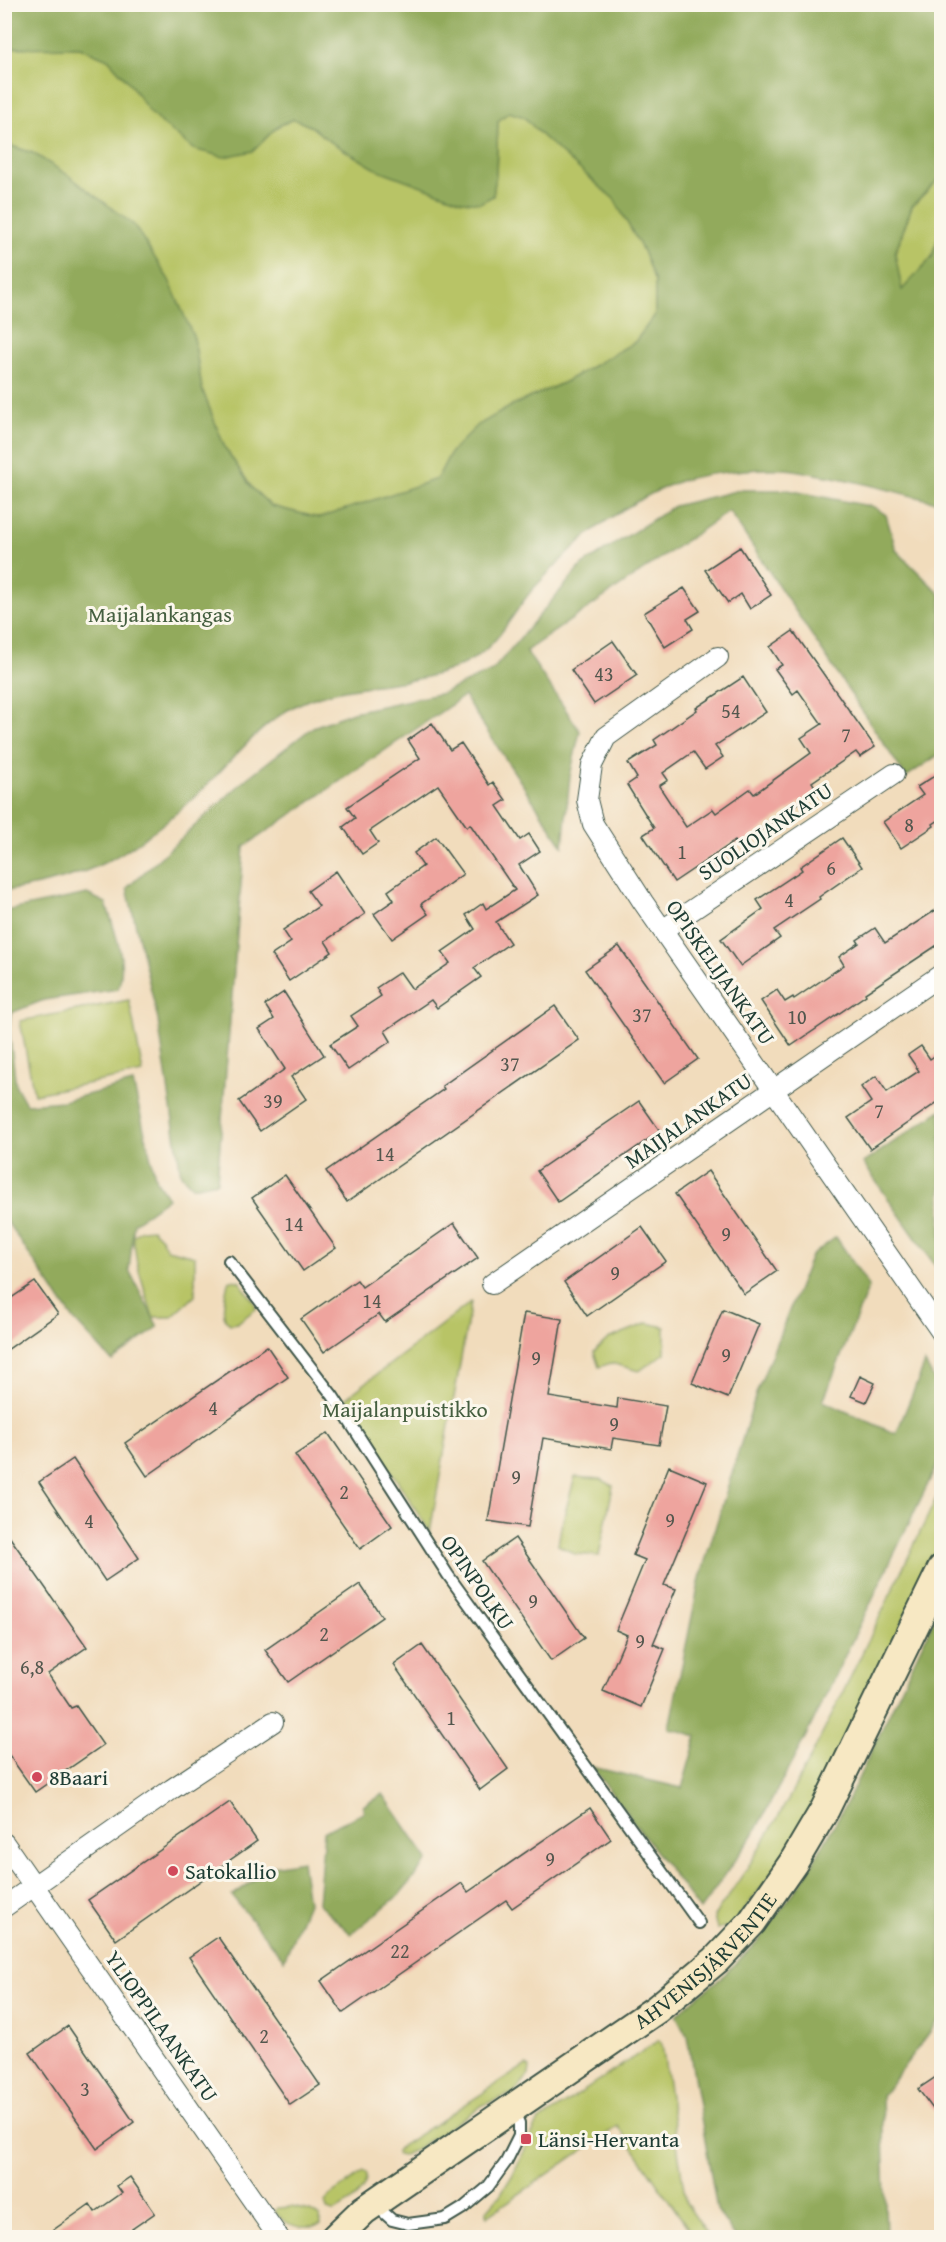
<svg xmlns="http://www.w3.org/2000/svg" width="946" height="2242" font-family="'Gentium Book Plus',serif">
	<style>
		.green { fill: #b8c466; stroke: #6c804d; stroke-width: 1.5 }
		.forest { fill: #92aa5b; stroke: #587448; stroke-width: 1.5 }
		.building { fill: #eea49e }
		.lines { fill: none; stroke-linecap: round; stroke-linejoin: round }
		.lane-casing { stroke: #3e5548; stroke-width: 14 }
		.street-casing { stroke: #3e5548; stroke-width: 22 }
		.secondary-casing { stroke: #3e5548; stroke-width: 32 }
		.lane { stroke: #fff; stroke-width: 10 }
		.street { stroke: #fff; stroke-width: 20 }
		.secondary { stroke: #f7e8c3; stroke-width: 28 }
		.poi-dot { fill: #d1495b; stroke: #fbf7ec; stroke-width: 2 }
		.labels { text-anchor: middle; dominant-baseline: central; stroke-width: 6; stroke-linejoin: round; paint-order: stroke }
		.number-label { font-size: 20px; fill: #53574e }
		.park-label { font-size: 22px; fill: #455f40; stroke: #fbf7ec }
		.street-label { font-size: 22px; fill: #1f3d34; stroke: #fbf7ec }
		.poi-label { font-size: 22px; fill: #1f3d34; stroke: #fbf7ec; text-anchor: start }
	</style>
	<rect width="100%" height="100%" fill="#fbf7ec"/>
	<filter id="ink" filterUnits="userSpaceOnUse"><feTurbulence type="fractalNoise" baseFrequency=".0167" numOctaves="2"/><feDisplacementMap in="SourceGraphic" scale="12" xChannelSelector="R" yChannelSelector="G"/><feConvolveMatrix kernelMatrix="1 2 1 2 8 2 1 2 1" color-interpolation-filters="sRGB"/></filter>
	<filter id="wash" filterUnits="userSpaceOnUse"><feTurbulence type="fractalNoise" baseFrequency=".008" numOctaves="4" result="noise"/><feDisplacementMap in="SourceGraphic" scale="24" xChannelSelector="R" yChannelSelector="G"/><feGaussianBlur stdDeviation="1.35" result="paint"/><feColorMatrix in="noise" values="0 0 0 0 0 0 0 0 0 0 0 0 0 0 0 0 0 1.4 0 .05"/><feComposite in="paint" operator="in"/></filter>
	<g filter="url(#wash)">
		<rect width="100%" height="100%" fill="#f1dcbc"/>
		<path class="green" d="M 28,47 L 80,47 L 108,59 L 126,79 L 253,151 L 278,126 L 294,119 L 312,127 L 329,141 L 462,201 L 493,196 L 496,174 L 498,121 L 509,112 L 524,116 L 542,136 L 614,199 L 643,251 L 655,282 L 655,315 L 635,342 L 565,382 L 513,405 L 451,452 L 437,479 L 319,518 L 271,506 L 252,488 L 225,448 L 202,389 L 194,338 L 105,203 L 33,153 L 5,144 L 4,48 Z
			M 941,177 L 941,229 L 932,257 L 901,291 L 895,254 L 912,206 Z
			M 129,1000 L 143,1073 L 34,1094 L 20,1021 Z
			M 152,1229 L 161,1238 L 167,1249 L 195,1256 L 195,1296 L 172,1317 L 153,1317 L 137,1264 L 133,1236 L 141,1230 Z
			M 230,1280 L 239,1281 L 255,1303 L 256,1309 L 237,1323 L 230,1324 C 218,1317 226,1294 228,1282 Z
			M 471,1302 L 430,1532 L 345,1399 Z
			M 648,1323 L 665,1327 L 665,1353 L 639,1371 L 611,1363 L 599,1367 L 594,1352 L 608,1339 Z
			M 575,1477 L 601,1479 L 613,1486 L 599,1556 L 575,1554 L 558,1545 L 561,1527 Z
			M 941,1488 L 941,1543 L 801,1828 L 772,1873 L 732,1926 L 717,1929 L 714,1916 C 770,1841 811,1758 852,1674 C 882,1612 912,1550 941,1488 Z
			M 659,2040 L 662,2044 L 686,2203 L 709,2237 L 694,2237 L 618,2126 L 487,2216 L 487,2210 L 500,2195 L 512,2176 L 538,2122 Z
			M 526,2065 L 530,2067 L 529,2075 L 514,2093 L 483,2105 L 413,2151 L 402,2156 L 397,2155 L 397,2151 L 401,2146 Z
			M 363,2172 L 366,2174 C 368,2193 347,2205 333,2212 L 327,2210 L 325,2202 L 331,2195 Z
			M 291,2207 L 310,2211 L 320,2217 L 321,2225 C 305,2230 284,2227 275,2211 L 277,2208 Z"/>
		<path class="forest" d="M 5,4 L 941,5 L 941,177 L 912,206 L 895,253 L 902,290 L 932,257 L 941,229 L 941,503 C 899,493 857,480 815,474 C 804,472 793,469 782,469 C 758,468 703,473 680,481 C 643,495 598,523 571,550 C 558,563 545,576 533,589 C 513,612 500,643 473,659 C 417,693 343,676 286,711 C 254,732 230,762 203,789 C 178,813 139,845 108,861 C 77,877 39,886 5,891 L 5,144 L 33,153 L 68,175 L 134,225 L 169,280 L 194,338 L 202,389 L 225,448 L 252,488 L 271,506 L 319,518 L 437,479 L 451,452 L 478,425 L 513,405 L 565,382 L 635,342 L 655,315 L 655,282 L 643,251 L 614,199 L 542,136 L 524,117 L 509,112 L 498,121 L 496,174 L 493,196 L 480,203 L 462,201 L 376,169 L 329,141 L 312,127 L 294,119 L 278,126 L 253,151 L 224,157 L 193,149 L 152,115 L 126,79 L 108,59 L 80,47 L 5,48 Z
			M 740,490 L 788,490 L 874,507 L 886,515 L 896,550 L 941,595 L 941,753 L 906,777 L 729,511 L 526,651 L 580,731 L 570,776 L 563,846 L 464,696 L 244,847 L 217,1182 L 193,1187 L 181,1175 L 158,1020 L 127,888 L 246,779 L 313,727 L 353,712 L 443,693 L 492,671 L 582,565 L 674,506 Z
			M 87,894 L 106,903 C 114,931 128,960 118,989 L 44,1000 L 11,1013 L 9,1029 L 16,1086 L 26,1104 L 63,1101 L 133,1083 L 156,1180 L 168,1198 L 134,1223 L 129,1270 L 158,1327 L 112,1361 L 74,1320 L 5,1219 L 5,911 Z
			M 941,1110 L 941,1274 L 863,1163 Z
			M 836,1237 L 869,1286 L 823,1401 L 896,1434 L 925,1363 L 941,1392 L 941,1457 L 806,1736 L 753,1835 L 700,1910 L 592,1767 L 682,1788 L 697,1736 L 669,1728 L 700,1578 L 756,1394 L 811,1256 Z
			M 941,1605 L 941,2017 L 882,2096 L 886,2237 L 735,2237 L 717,2210 L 687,2036 L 676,2015 L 726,1973 L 759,1940 L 805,1877 L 848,1800 Z
			M 383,1794 L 428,1860 L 399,1895 L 351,1934 L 318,1903 L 324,1832 C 338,1823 352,1820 364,1812 L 363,1806 Z
			M 302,1861 L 308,1903 L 284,1960 L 232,1896 L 273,1866 Z"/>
		<g id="blocks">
			<path class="building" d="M 740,547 L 771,595 L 750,609 L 741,594 L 728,603 L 705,570 Z
				M 684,588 L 700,611 L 687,619 L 693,629 L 665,647 L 644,613 Z
				M 793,631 L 875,747 L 860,757 L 856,752 L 812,782 L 817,790 L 738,846 L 735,841 L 674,882 L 643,835 L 654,828 L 627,785 L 637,778 L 628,763 L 657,745 L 654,740 L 697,710 L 696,708 L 743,677 L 766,712 L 715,746 L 723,757 L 705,769 L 693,752 L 663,773 L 668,780 L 659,786 L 686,827 L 713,809 L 716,813 L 750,789 L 754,794 L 811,753 L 801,738 L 822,724 L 798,690 L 793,694 L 775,669 L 782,665 L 770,647 Z
				M 613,641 L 637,675 L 594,704 L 571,670 Z
				M 432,723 L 450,750 L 461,743 L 489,785 L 493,782 L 506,800 L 497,806 L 520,840 L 529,834 L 540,851 L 519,865 L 538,895 L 496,922 L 510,943 L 474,968 L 481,977 L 437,1008 L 431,1000 L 385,1031 L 391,1041 L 348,1070 L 330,1044 L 358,1026 L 351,1016 L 381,996 L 376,988 L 400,972 L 412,989 L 450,963 L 442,952 L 475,929 L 466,915 L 483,903 L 486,909 L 515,890 L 470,824 L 467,827 L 438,785 L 370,831 L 378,843 L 362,854 L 343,827 L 355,818 L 347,807 L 420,758 L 408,740 Z
				M 942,771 L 942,818 L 933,824 L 934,826 L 901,848 L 883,822 L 923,795 L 917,787 Z
				M 436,837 L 463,874 L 421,904 L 428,914 L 392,939 L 374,914 L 394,900 L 388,891 L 423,866 L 414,853 Z
				M 842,838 L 862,867 L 819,897 L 820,899 L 774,930 L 780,938 L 740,966 L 721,939 L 763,909 L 757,900 L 802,870 L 800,867 Z
				M 336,871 L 365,914 L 325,941 L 332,952 L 289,981 L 272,955 L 291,942 L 283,930 L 319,906 L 308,891 Z
				M 942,906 L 942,942 L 865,993 L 866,995 L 791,1046 L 761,1001 L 777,990 L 785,1002 L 793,997 L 794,999 L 844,965 L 839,957 L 859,943 L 857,940 L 875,928 L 885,943 Z
				M 619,946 L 698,1059 L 664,1083 L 585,970 Z
				M 284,992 L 324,1055 L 291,1077 L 306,1099 L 260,1131 L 239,1101 L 285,1069 L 259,1029 L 274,1019 L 265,1005 Z
				M 555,1006 L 579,1040 L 347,1202 L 326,1171 L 444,1089 L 442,1086 Z
				M 921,1046 L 930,1059 L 942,1051 L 942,1099 L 870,1149 L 848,1118 L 871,1102 L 861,1087 L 876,1076 L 887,1092 L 919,1071 L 908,1055 Z
				M 639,1101 L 660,1131 L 558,1202 L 537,1171 Z
				M 708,1171 L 777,1271 L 744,1294 L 675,1194 Z
				M 285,1175 L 336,1248 L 303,1271 L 252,1198 Z
				M 454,1223 L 478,1258 L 385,1322 L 379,1314 L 324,1352 L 301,1319 L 357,1280 L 362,1287 Z
				M 642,1227 L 666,1261 L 587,1316 L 564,1282 Z
				M 35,1282 L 58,1314 L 4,1352 L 4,1303 Z
				M 723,1309 L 759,1324 L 728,1398 L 692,1383 Z
				M 524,1313 L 562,1319 L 549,1397 L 617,1408 L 618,1398 L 666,1406 L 659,1445 L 613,1438 L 611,1449 L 543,1438 L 528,1527 L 488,1521 Z
				M 267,1346 L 288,1377 L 147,1476 L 125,1443 Z
				M 860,1376 L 875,1383 L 866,1402 L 851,1396 Z
				M 328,1433 L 392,1526 L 360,1549 L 295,1455 Z
				M 73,1459 L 139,1558 L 105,1581 L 39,1482 Z
				M 669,1466 L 707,1482 L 664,1585 L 676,1589 L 653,1644 L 665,1649 L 641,1707 L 603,1691 L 627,1635 L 616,1630 L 645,1560 L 633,1555 Z
				M 4,1529 L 87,1647 L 48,1674 L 71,1708 L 76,1706 L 103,1745 L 35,1792 L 4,1748 Z
				M 515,1538 L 584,1638 L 551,1661 L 482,1561 Z
				M 360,1584 L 382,1617 L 288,1682 L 265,1650 Z
				M 422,1645 L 508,1769 L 480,1790 L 394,1665 Z
				M 230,1802 L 257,1841 L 116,1940 L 88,1900 Z
				M 590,1808 L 611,1839 L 512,1908 L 506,1900 L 343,2013 L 321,1981 L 462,1883 L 468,1892 Z
				M 218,1937 L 320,2085 L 290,2105 L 189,1957 Z
				M 68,2026 L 134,2122 L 97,2149 L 30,2053 Z
				M 942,2073 L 942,2121 L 918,2089 Z
				M 130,2177 L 155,2213 L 132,2229 L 138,2238 L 42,2238 L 90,2204 L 95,2212 L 122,2193 L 117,2186 Z"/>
		</g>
	</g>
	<g filter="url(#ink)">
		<use href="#blocks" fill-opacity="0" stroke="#3e5548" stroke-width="1.5"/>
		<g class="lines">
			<g class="lane-casing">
				<path id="lane" d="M 229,1261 L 333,1396 L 448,1575 L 699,1923
					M 374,2204 L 392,2220 L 408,2224 L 445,2219 L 463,2208 L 488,2187 L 506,2162 L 519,2136 L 519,2123 L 513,2110"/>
			</g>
			<g class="street-casing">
				<path id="street" d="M 718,657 L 606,737 L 592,765 L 587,800 L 593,824 L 643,902 L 942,1333
					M 664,929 L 894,774
					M 492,1284 L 942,974
					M 4,1843 L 279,2238
					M 4,1907 L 172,1789 L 273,1722"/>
			</g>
			<g class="secondary-casing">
				<g id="secondary">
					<path id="s1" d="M 335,2238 L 364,2210 L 657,2009 L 716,1960 L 752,1922 L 793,1863 L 825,1809 L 942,1569"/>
				</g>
			</g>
			<use href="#lane" class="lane"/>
			<use href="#street" class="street"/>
			<use href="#secondary" class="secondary"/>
		</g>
	</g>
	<g class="poi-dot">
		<circle cx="37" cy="1777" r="6"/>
		<circle cx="173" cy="1871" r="6"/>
		<rect x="520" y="2133" width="12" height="12" rx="3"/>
	</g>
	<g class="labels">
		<g class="number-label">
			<text x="604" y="673">43</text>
			<text x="731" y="710">54</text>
			<text x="846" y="734">7</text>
			<text x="909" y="824">8</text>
			<text x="682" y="851">1</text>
			<text x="831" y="867">6</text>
			<text x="789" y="899">4</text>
			<text x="642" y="1014">37</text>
			<text x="797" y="1016">10</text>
			<text x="510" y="1063">37</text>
			<text x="273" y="1100">39</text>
			<text x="879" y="1110">7</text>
			<text x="385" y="1153">14</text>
			<text x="294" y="1223">14</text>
			<text x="726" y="1233">9</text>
			<text x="615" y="1272">9</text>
			<text x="372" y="1300">14</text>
			<text x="726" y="1354">9</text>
			<text x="536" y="1357">9</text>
			<text x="213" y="1407">4</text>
			<text x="614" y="1423">9</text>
			<text x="516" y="1476">9</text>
			<text x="344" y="1491">2</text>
			<text x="670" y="1519">9</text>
			<text x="89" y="1520">4</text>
			<text x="533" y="1600">9</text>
			<text x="324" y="1633">2</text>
			<text x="640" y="1640">9</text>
			<text x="32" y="1666">6,8</text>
			<text x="451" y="1717">1</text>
			<text x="550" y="1858">9</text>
			<text x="400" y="1950">22</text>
			<text x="264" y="2035">2</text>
			<text x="85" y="2088">3</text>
		</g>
		<g class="park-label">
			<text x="160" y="614">Maijalankangas</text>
			<text x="405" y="1409">Maijalanpuistikko</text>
		</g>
		<g class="street-label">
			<text transform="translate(765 831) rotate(-34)">SUOLIOJANKATU</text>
			<text transform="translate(721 972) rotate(55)">OPISKELIJANKATU</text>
			<text transform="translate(688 1120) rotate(-35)">MAIJALANKATU</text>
			<text transform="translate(478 1582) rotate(55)">OPINPOLKU</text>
			<text stroke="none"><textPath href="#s1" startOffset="464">AHVENISJÄRVENTIE</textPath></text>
			<text transform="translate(162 2026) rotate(55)">YLIOPPILAANKATU</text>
		</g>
		<g class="poi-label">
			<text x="49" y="1777">8Baari</text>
			<text x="185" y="1871">Satokallio</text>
			<text x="538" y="2139">Länsi-Hervanta</text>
		</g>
	</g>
	<rect width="946" height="2242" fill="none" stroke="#fbf7ec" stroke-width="24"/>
</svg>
